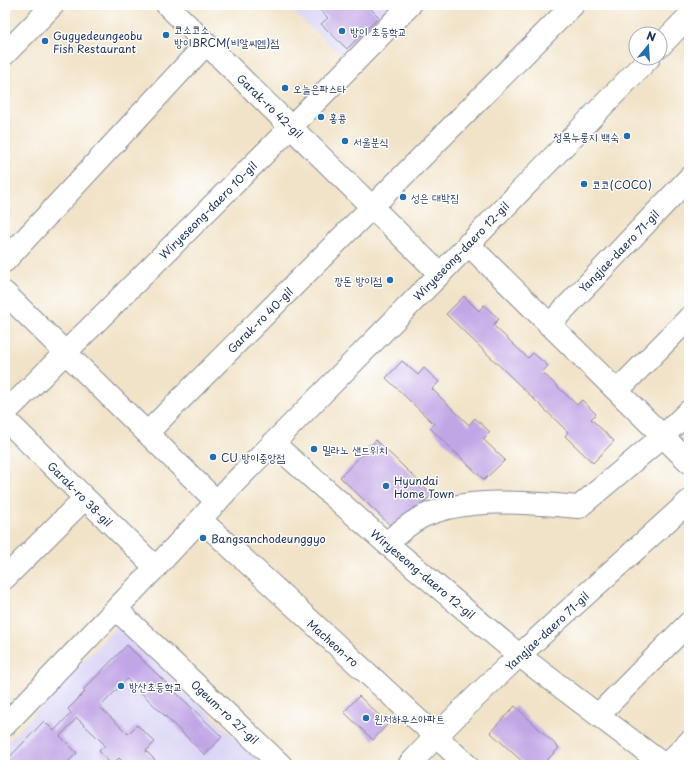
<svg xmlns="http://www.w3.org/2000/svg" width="694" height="770" font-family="'Playpen Sans','Poor Story',sans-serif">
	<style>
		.built { fill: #dcd5f6 }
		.building { fill: #c1a6e6 }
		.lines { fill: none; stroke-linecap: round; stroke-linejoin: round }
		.minor-casing { stroke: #868992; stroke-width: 24 }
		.minor { stroke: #fff; stroke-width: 22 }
		.poi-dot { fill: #1f6fb2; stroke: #fff; stroke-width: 1.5 }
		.labels { text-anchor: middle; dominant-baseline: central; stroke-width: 3; stroke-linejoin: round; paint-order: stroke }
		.poi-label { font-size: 11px; fill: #1b2f5e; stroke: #fff; text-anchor: start }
		.street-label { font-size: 11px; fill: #1b2f5e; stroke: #fff }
	</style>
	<rect width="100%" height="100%" fill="#fff"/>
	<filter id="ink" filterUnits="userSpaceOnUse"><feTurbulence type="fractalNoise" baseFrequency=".025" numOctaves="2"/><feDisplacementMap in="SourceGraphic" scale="8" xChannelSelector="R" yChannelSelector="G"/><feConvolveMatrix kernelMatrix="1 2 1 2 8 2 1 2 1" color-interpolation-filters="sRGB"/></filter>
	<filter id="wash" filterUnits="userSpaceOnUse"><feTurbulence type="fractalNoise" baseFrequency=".012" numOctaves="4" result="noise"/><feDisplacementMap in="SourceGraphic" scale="16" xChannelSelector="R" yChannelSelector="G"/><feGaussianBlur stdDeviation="0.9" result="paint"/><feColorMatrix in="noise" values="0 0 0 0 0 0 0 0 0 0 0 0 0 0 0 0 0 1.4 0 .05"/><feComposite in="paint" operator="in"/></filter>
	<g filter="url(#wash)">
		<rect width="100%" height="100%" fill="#f1e3c7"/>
		<path class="built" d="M 285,5 L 394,5 L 344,57 Z
			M 117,626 L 244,747 L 263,765 L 5,765 L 5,745 Z"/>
		<g id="blocks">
			<path class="building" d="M 315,5 L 367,5 L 379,17 L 347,49 L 321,24 L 328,18 Z
				M 464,296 L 479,311 L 484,305 L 499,319 L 493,325 L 528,358 L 533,353 L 548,366 L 542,372 L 577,405 L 582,400 L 596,414 L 591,419 L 614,441 L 593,463 L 565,436 L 568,432 L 446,314 Z
				M 402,361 L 418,375 L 424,368 L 439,382 L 432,389 L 469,425 L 475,418 L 490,432 L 483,439 L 505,460 L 484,480 L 430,428 L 434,424 L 386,378 Z
				M 376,440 L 432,494 L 396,531 L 340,477 Z
				M 127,645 L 222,737 L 205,755 L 127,679 L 100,707 L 128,734 L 137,725 L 155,742 L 146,751 L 160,765 L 126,765 L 119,758 L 112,765 L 99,751 L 105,745 L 77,718 L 60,736 L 77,753 L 65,765 L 5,765 L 5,762 L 44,721 L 54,731 L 71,713 L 68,709 L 85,692 L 83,690 Z
				M 359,696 L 388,724 L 373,740 L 344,712 Z
				M 515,706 L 559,748 L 542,765 L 526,765 L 490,732 Z"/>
		</g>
	</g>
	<g filter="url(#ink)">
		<use href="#blocks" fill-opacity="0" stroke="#868992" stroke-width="1"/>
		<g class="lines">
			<g class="minor-casing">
				<path id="minor" d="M 167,5 L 440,274
					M 660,46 L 689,16
					M 5,54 L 53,5
					M 468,244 L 689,462
					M 5,261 L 206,44
					M 5,293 L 217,502
					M 549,325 L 689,178
					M 617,391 L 689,318
					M 5,413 L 291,127 L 410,5
					M 5,419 L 156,568
					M 147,433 L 573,5
					M 273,443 L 386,543 L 520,656 L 664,765
					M 201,520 L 467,765
					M 386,543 C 398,534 410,522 424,516 C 469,496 531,503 579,507 L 663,436 L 689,411
					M 5,578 L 85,498
					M 116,609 L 281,765
					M 598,715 L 689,623
					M 5,725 L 160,563 L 233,484 L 440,274 L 649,58
					M 409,765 C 496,671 595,588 689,501
					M 666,765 L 689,742"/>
			</g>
			<use href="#minor" class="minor"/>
		</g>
	</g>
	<g class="poi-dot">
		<circle cx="342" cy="31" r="4"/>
		<circle cx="166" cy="35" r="4"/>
		<circle cx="45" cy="41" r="4"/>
		<circle cx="285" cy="88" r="4"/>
		<circle cx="321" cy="117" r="4"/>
		<circle cx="627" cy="136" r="4"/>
		<circle cx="345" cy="141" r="4"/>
		<circle cx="584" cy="184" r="4"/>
		<circle cx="403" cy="197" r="4"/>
		<circle cx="390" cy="280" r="4"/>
		<circle cx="314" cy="449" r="4"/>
		<circle cx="213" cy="457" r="4"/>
		<circle cx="386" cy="486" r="4"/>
		<circle cx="203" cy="538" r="4"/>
		<circle cx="121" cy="686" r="4"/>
		<circle cx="366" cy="718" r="4"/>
	</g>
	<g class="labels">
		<g class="poi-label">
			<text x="174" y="29">코소코소<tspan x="174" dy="13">방이BRCM(비알씨엠)점</tspan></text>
			<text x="350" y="31">방이 초등학교</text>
			<text x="53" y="35">Gugyedeungeobu<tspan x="53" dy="13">Fish Restaurant</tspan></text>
			<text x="293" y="88">오늘은파스타</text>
			<text x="329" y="117">홍콩</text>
			<text x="619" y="136" text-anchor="end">정목누룽지 백숙</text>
			<text x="353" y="141">서울분식</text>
			<text x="592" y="184">코코(COCO)</text>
			<text x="411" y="197">성은 대박집</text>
			<text x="382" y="280" text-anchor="end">깡돈 방이점</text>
			<text x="322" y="449">밀라노 샌드위치</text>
			<text x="221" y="457">CU 방이중앙점</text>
			<text x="394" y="480">Hyundai<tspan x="394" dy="13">Home Town</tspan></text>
			<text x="211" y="538">Bangsanchodeunggyo</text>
			<text x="129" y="686">방산초등학교</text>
			<text x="374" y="718">윈저하우스아파트</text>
		</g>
		<g class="street-label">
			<text transform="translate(270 106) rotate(44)">Garak-ro 42-gil</text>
			<text transform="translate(208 210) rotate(-45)">Wiryeseong-daero 10-gil</text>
			<text transform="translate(461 251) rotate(-46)">Wiryeseong-daero 12-gil</text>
			<text transform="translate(619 251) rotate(-46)">Yangjae-daero 71-gil</text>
			<text transform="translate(260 320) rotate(-45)">Garak-ro 40-gil</text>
			<text transform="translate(80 494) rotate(45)">Garak-ro 38-gil</text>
			<text transform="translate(423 574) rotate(40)">Wiryeseong-daero 12-gil</text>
			<text transform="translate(547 631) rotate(-43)">Yangjae-daero 71-gil</text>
			<text transform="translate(333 643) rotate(42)">Macheon-ro</text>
			<text transform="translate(225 712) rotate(43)">Ogeum-ro 27-gil</text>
		</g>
	</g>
	<rect width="694" height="770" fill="none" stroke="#fff" stroke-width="20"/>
	<g transform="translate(648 46) rotate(18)"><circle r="19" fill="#ffffff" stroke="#a4acbf"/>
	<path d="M0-3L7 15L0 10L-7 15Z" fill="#1f6fb2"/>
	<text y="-6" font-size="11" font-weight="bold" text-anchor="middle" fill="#1b2f5e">N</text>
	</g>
</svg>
